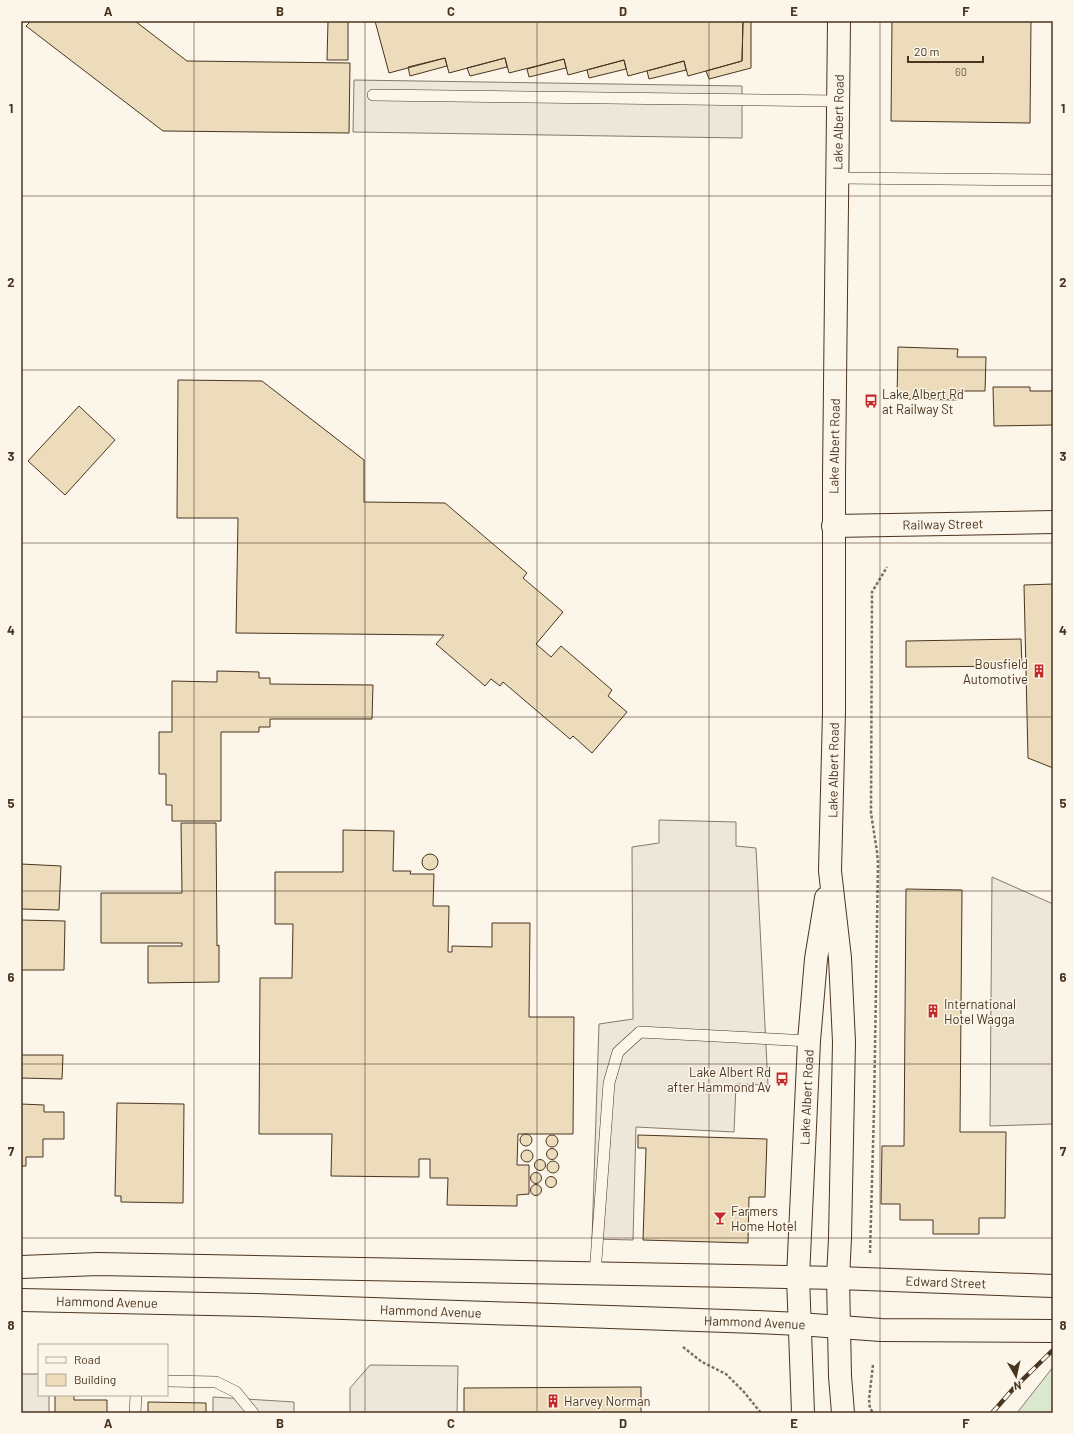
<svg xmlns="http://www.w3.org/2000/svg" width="1074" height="1434" font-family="Barlow,sans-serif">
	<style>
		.green { fill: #dce7d0; stroke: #887966 }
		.parking { fill: #ede7d9; stroke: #887966 }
		.building { fill: #ecdcbc; stroke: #4a3520 }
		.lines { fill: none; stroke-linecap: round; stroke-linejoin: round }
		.lane-casing { stroke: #4a3520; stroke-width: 12 }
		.secondary-casing { stroke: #4a3520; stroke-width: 24 }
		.highway-casing { stroke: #4a3520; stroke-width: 24 }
		.path { stroke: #7f6f5c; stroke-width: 2.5; stroke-dasharray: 3 2; stroke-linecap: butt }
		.lane { stroke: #fbf6e9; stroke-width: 11 }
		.secondary { stroke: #fbf6e9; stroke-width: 22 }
		.highway { stroke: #fbf6e9; stroke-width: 22 }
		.rail-casing { stroke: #4a3520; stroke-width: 4.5 }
		.rail { stroke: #fbf6e9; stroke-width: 3; stroke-dasharray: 9; stroke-linecap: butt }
		.grid { fill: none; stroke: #4a3520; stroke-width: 1; stroke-opacity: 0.55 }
		.labels { text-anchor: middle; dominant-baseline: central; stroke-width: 3; stroke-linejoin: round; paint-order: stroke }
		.number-label { font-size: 11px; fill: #725f47 }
		.street-label { font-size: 13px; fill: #4a3520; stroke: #fbf6e9 }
		.poi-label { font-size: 13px; fill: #4a3520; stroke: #fbf6e9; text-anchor: start }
		.neatline { fill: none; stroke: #4a3520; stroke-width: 1.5 }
		.grid-label { font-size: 13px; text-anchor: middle; font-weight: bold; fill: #4a3520 }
	</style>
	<rect width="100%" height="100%" fill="#fbf6e9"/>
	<path class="green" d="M 1053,1367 L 1053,1413 L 1017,1413 Z"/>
	<path class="parking" d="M 354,80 L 742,86 L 742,138 L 353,132 Z
		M 659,820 L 736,822 L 736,846 L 756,848 L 768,1085 L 736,1084 L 734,1132 L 636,1127 L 633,1240 L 592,1239 L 599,1024 L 633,1019 L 632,847 L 659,843 Z
		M 992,877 L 1053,904 L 1053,1124 L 990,1126 Z
		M 370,1365 L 458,1366 L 457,1413 L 350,1413 L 350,1388 Z
		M 21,1374 L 39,1374 L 39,1395 L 49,1395 L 49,1413 L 21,1413 Z
		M 213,1397 L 294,1402 L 294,1413 L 213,1413 Z"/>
	<path class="building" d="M 31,21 L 135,21 L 187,61 L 350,63 L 349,133 L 163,131 L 26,26 Z
		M 328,21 L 348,21 L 348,60 L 327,60 Z
		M 375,21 L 743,21 L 742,61 L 688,76 L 684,61 L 628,76 L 624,60 L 568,75 L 564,59 L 509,73 L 505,58 L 449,73 L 445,58 L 389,73 Z
		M 743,21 L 751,21 L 751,68 L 709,79 L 706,71 L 742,61 Z
		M 892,21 L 1031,21 L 1030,123 L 891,121 Z
		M 445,58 L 447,66 L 410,76 L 408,67 Z
		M 505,58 L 507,67 L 470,76 L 467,68 Z
		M 564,59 L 566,68 L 529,77 L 527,69 Z
		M 624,60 L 626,69 L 589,78 L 587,70 Z
		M 684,61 L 686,70 L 649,79 L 647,71 Z
		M 898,347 L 958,349 L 957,357 L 986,357 L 985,391 L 957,391 L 957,400 L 897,399 Z
		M 178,380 L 262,381 L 364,460 L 364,502 L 445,503 L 527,573 L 523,578 L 563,612 L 536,644 L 551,657 L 561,646 L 612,690 L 608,696 L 627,712 L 592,753 L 573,736 L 570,739 L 503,682 L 500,686 L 491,679 L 485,686 L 436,644 L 444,635 L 236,633 L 238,518 L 177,518 Z
		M 993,387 L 1030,387 L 1030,391 L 1053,391 L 1053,425 L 994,426 Z
		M 79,406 L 115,440 L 65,495 L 28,461 Z
		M 1053,584 L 1053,768 L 1028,758 L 1024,585 Z
		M 1021,639 L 1022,666 L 906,667 L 906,641 Z
		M 217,671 L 259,672 L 259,678 L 270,678 L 270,684 L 373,685 L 372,719 L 270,719 L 270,727 L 259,727 L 259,732 L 221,732 L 221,821 L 172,821 L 172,805 L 166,805 L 166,774 L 159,774 L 159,732 L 172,732 L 172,681 L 217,682 Z
		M 181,823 L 216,823 L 217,946 L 219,945 L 219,982 L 148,983 L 148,946 L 182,946 L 182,943 L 101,943 L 101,893 L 182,893 Z
		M 343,830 L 394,831 L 393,871 L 411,871 L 410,874 L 434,874 L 433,906 L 449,906 L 448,952 L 452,952 L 452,946 L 492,947 L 492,923 L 530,923 L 529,1017 L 574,1017 L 573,1134 L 518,1134 L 517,1165 L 529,1165 L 529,1194 L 517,1195 L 517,1206 L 447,1205 L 448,1178 L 430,1178 L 430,1159 L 419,1159 L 419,1177 L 331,1176 L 332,1134 L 259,1134 L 260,978 L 292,978 L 293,924 L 275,924 L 275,872 L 343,872 Z
		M422 862a8 8 0 1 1 16 0a8 8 0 1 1-16 0Z
		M 21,864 L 61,866 L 59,910 L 21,909 Z
		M 906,889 L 962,890 L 960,1132 L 1006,1132 L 1005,1218 L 979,1218 L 979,1234 L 933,1234 L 933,1220 L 900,1220 L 900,1204 L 881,1204 L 882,1146 L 904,1146 Z
		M 21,920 L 65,921 L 64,970 L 21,970 Z
		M 21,1055 L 63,1055 L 62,1079 L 21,1078 Z
		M 117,1103 L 184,1104 L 183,1203 L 121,1202 L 121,1196 L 115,1196 Z
		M 21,1104 L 44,1105 L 44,1112 L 64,1112 L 64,1139 L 43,1139 L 43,1157 L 26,1157 L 26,1166 L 21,1166 Z
		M520 1140a6 6 0 1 1 12 0a6 6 0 1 1-12 0Z
		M 638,1135 L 767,1139 L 765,1197 L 749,1197 L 748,1243 L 643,1240 L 646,1148 L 638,1148 Z
		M546 1141a6 6 0 1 1 12 0a6 6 0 1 1-12 0Z
		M546.5 1154a5.5 5.5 0 1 1 11 0a5.5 5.5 0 1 1-11 0Z
		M521 1156a6 6 0 1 1 12 0a6 6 0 1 1-12 0Z
		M534.5 1165a5.5 5.5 0 1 1 11 0a5.5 5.5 0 1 1-11 0Z
		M547 1167a6 6 0 1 1 12 0a6 6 0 1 1-12 0Z
		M530.5 1178a5.5 5.5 0 1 1 11 0a5.5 5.5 0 1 1-11 0Z
		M545.5 1182a5.5 5.5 0 1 1 11 0a5.5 5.5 0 1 1-11 0Z
		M530.5 1190a5.5 5.5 0 1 1 11 0a5.5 5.5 0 1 1-11 0Z
		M 641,1387 L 641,1413 L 464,1413 L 464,1388 Z
		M 55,1395 L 74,1395 L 74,1400 L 107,1400 L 107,1413 L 55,1413 Z
		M 148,1402 L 206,1403 L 206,1413 L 148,1413 Z"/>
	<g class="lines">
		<g class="lane-casing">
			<path id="lane" d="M 373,95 L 838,101
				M 837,178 L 1053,180
				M 595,1274 L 609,1083 L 618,1052 L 640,1032 L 809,1041
				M 167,1381 L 216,1382 L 236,1392 L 253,1413
				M 135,1413 L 136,1395"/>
		</g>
		<g class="secondary-casing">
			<g id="secondary">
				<path d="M 839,21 L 834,476 L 834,712 L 830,871 L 840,958 L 844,1042 L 840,1238 L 838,1278 L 840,1376 L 843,1413"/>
				<path id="s1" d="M 833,526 L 1053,522"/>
				<path id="s2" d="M 803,1413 L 798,1277 L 809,1041 L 816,959 L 826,898"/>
			</g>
		</g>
		<g class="highway-casing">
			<g id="highway">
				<path id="s3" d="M 21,1267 L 98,1264 L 838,1278 L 1053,1286"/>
				<path id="s4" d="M 21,1300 L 256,1305 L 756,1322 L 799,1324 L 881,1330 L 1053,1331"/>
			</g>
		</g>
		<path class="path" d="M 870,1253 L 874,1110 L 878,863 L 877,852 L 871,813 L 872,592 L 887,567
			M 683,1347 L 702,1362 L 726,1374 L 744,1392 L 761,1413
			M 873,1365 L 869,1399 L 870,1409 L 874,1413"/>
		<use href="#lane" class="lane"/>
		<use href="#secondary" class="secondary"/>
		<use href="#highway" class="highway"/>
		<g class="rail-casing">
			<path id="rail" d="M 992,1413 L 1014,1388 L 1053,1350"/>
		</g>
		<use href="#rail" class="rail"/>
	</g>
	<path class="grid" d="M 194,21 L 194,1413M 365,21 L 365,1413M 537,21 L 537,1413M 709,21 L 709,1413M 880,21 L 880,1413M 21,196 L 1053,196M 21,370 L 1053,370M 21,543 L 1053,543M 21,717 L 1053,717M 21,891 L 1053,891M 21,1064 L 1053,1064M 21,1238 L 1053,1238"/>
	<defs>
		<g id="bus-bare" transform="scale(1.08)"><path d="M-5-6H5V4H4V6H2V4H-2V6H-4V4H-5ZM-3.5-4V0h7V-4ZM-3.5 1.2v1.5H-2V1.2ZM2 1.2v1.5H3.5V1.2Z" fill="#c62828" stroke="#fbf6e9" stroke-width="2.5" paint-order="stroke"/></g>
		<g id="building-bare" transform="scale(1.08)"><path d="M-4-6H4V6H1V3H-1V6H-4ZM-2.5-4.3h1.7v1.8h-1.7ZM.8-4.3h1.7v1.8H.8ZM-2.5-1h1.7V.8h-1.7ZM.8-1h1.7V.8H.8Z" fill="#c62828" stroke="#fbf6e9" stroke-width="2.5" paint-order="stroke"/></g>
		<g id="bar-bare" transform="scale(1.08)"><path d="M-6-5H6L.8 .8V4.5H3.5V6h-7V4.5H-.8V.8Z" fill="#c62828" stroke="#fbf6e9" stroke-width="2.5" paint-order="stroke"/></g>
	</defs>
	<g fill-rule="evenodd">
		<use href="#bus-bare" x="871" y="401"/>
		<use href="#building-bare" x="1039" y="671"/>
		<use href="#building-bare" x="933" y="1011"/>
		<use href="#bus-bare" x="782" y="1079"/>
		<use href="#bar-bare" x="720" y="1218"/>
		<use href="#building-bare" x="553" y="1401"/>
	</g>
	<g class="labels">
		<g class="number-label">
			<text x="961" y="71">60</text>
		</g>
		<g class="street-label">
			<text transform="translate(838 122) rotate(-89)">Lake Albert Road</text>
			<text transform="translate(834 446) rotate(-89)">Lake Albert Road</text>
			<text stroke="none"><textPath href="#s1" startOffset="110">Railway Street</textPath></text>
			<text transform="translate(833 770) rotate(-89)">Lake Albert Road</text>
			<text stroke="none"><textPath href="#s2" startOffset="316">Lake Albert Road</textPath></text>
			<text stroke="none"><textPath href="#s3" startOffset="925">Edward Street</textPath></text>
			<text stroke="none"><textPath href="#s4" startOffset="86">Hammond Avenue</textPath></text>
			<text stroke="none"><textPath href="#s4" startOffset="410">Hammond Avenue</textPath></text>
			<text stroke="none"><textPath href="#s4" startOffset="734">Hammond Avenue</textPath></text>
		</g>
		<g class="poi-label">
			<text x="882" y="394">Lake Albert Rd<tspan x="882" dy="15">at Railway St</tspan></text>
			<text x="1028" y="664" text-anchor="end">Bousfield<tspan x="1028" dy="15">Automotive</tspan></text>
			<text x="944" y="1004">International<tspan x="944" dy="15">Hotel Wagga</tspan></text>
			<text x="771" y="1072" text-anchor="end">Lake Albert Rd<tspan x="771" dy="15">after Hammond Av</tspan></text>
			<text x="731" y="1211">Farmers<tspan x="731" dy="15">Home Hotel</tspan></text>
			<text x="564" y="1401">Harvey Norman</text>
		</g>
	</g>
	<rect width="1074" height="1434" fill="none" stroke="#fbf6e9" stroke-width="44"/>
	<rect x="38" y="1344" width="130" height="52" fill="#fbf6e9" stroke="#b4a999"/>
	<rect x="46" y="1357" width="20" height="6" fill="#fbf6e9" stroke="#b4a999"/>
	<text x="74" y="1364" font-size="12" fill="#4a3520">Road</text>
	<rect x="46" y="1374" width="20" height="12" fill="#ecdcbc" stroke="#b4a999"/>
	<text x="74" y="1384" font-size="12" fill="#4a3520">Building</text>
	<g transform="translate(1016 1376) rotate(171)" stroke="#fbf6e9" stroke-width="3" paint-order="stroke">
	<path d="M0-3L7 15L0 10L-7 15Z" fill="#4a3520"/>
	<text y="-6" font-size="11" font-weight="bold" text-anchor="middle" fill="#4a3520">N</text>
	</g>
	<path d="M908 56v6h75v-6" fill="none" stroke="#4a3520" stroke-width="2"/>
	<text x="914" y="56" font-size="12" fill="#4a3520" stroke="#fbf6e9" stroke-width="3" paint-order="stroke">20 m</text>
	<rect x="22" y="22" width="1030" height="1390" class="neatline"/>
	<g class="grid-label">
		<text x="108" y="16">A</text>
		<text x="280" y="16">B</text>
		<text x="451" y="16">C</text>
		<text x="623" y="16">D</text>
		<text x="794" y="16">E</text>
		<text x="966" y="16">F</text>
		<text x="11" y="113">1</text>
		<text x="1063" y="113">1</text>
		<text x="11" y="287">2</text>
		<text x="1063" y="287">2</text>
		<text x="11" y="461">3</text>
		<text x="1063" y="461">3</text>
		<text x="11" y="635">4</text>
		<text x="1063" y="635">4</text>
		<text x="11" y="808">5</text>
		<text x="1063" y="808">5</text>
		<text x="11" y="982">6</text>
		<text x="1063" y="982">6</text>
		<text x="11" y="1156">7</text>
		<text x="1063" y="1156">7</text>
		<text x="11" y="1330">8</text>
		<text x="1063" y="1330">8</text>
		<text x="108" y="1428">A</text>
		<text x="280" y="1428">B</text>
		<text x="451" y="1428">C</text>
		<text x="623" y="1428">D</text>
		<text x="794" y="1428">E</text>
		<text x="966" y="1428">F</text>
	</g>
</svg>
